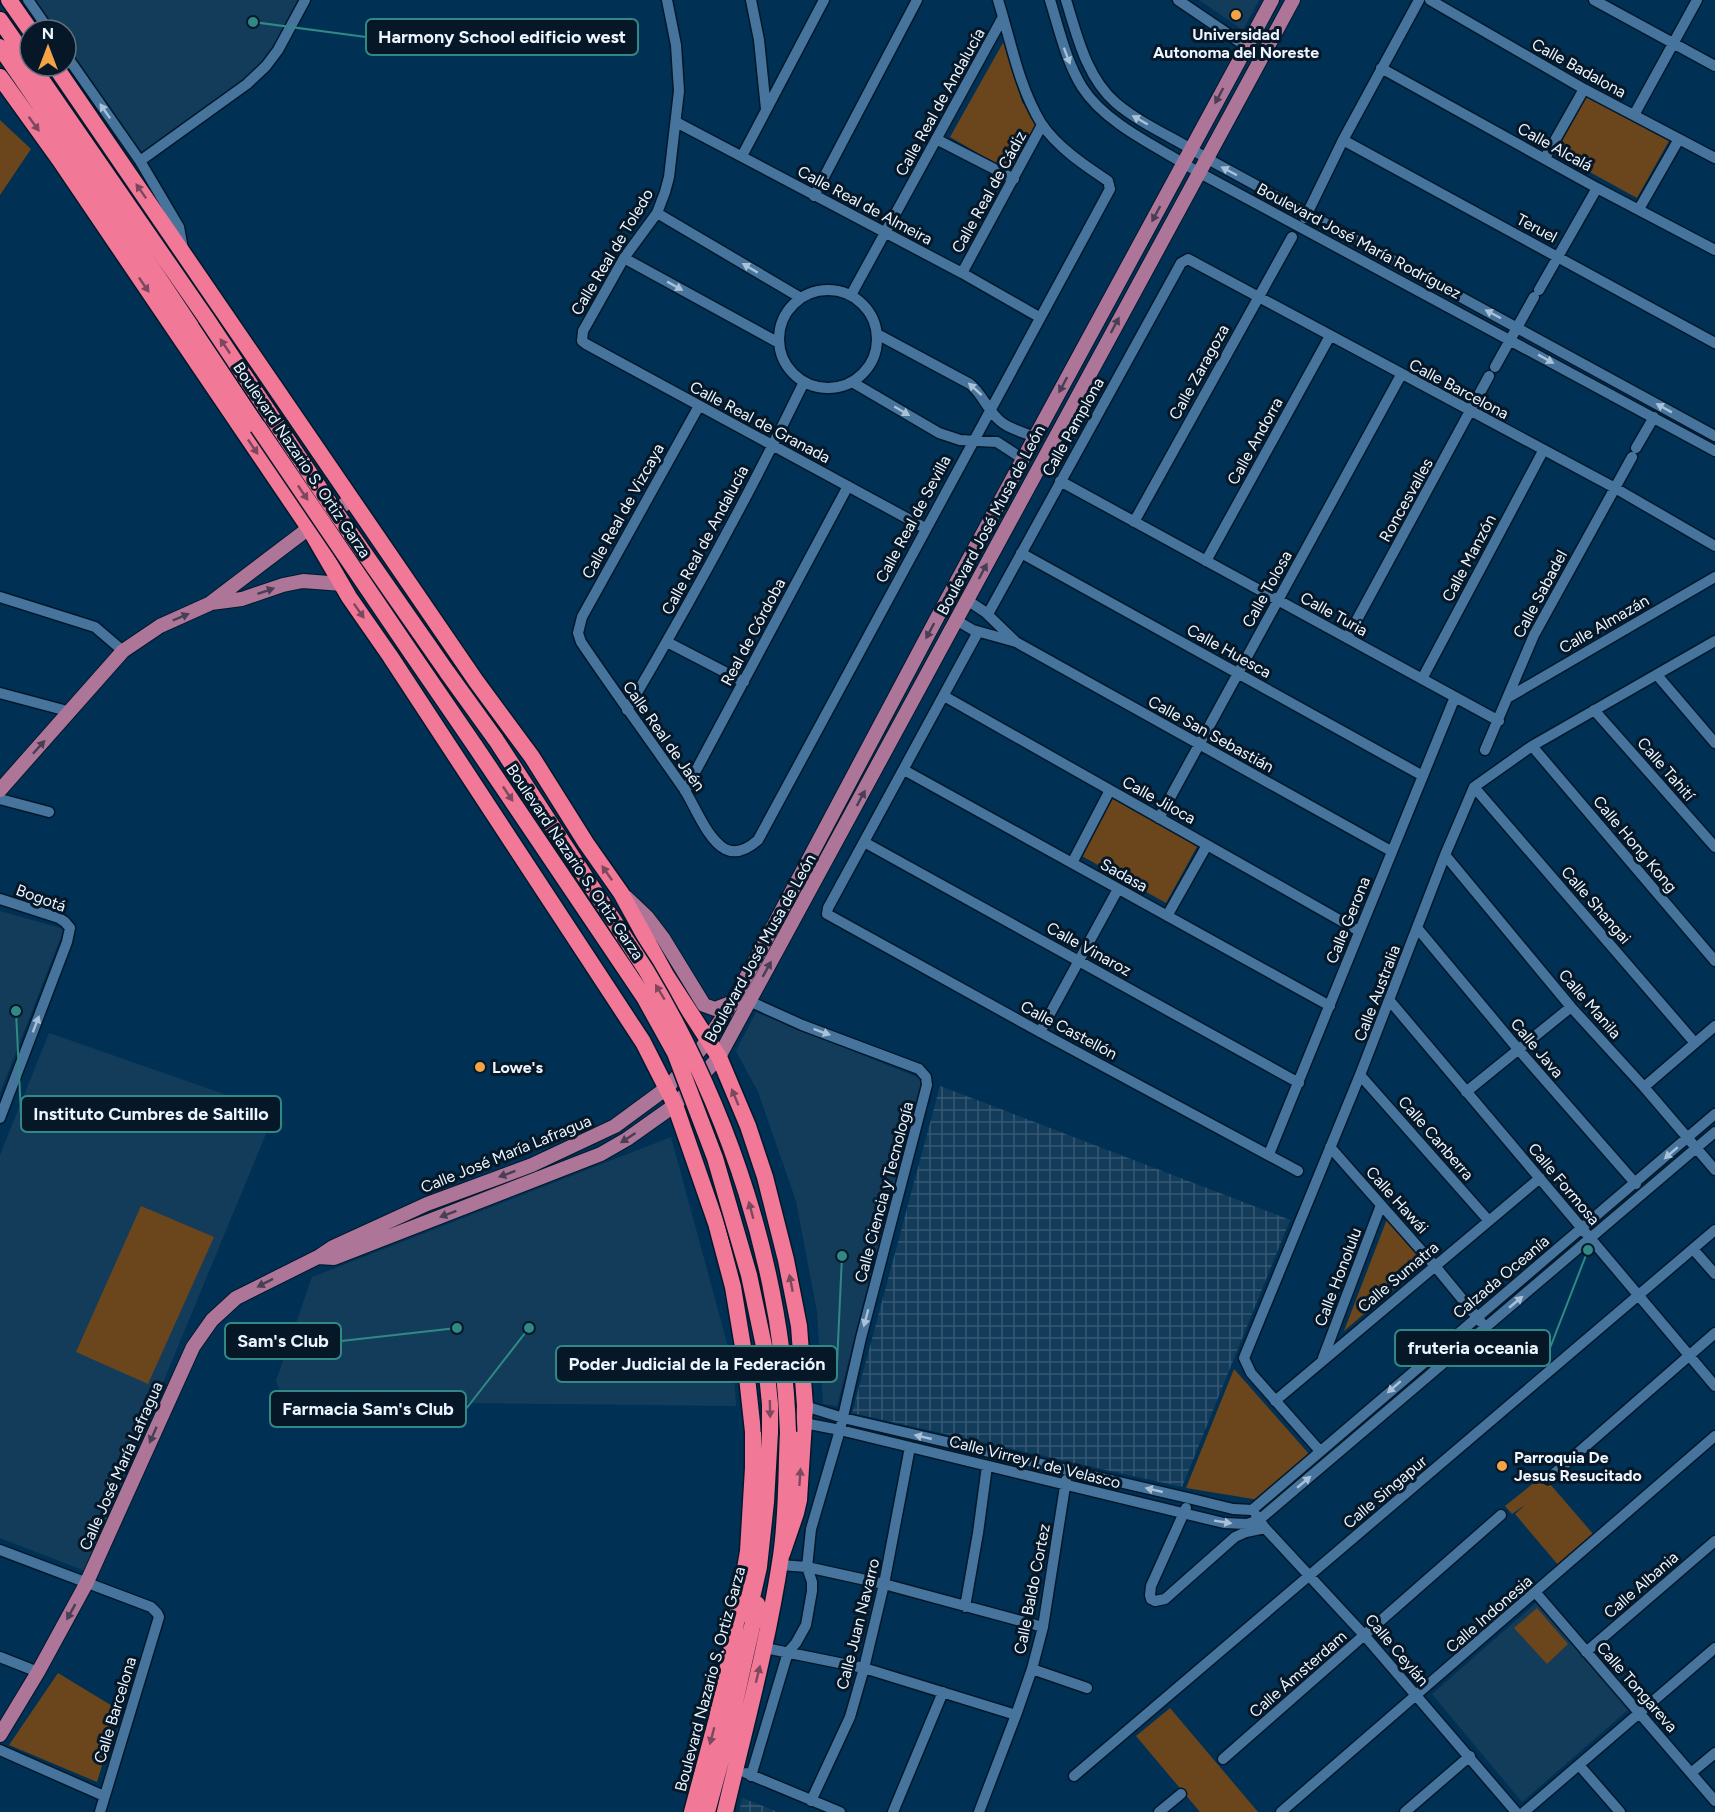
<svg xmlns="http://www.w3.org/2000/svg" width="1715" height="1812" font-family="Figtree,sans-serif">
	<style>
		.built { fill: #133c5b }
		.industrial { fill: url(#industrial-grid) }
		.green { fill: #6b451b }
		.lines { fill: none; stroke-linecap: round; stroke-linejoin: round }
		.minor-casing { stroke: #02182b; stroke-width: 13 }
		.major-casing { stroke: #02182b; stroke-width: 16 }
		.highway-casing { stroke: #02182b; stroke-width: 19 }
		.minor { stroke: #47749c; stroke-width: 10 }
		.major { stroke: #ad7698; stroke-width: 14 }
		.highway { stroke: #f17896; stroke-width: 16 }
		.highway-bridge-casing { stroke: #02182b; stroke-width: 19; stroke-linecap: butt }
		.highway-bridge { stroke: #f17896; stroke-width: 16 }
		.oneway { fill: #aac1d7 }
		.oneway2 { fill: #493e55 }
		.oneway3 { fill: #7c485f }
		.poi-dot { fill: #f5a345; stroke: #061828; stroke-width: 2 }
		.labels { text-anchor: middle; dominant-baseline: central; stroke-width: 6; stroke-linejoin: round; paint-order: stroke }
		.poi-label { font-size: 16px; font-weight: bold; fill: #ecf5fe; stroke: #061828; text-anchor: start }
		.street-label { font-size: 16px; fill: #ecf5fe; stroke: #061828 }
		.leader { fill: none; stroke: #308984; stroke-width: 2 }
		.callout-dot { fill: #308984; stroke: #061828; stroke-width: 2 }
		.callout { fill: #061828; stroke: #308984; stroke-width: 2 }
		.callout-label { font-size: 18px; text-anchor: middle; font-weight: bold; fill: #ecf5fe }
	</style>
	<defs>
		<pattern id="industrial-grid" width="8" height="8" patternUnits="userSpaceOnUse" patternTransform="scale(1.5)"><rect width="8" height="8" fill="#133c5b"/><path d="M0 4h8M4 0v8" fill="none" stroke="#365974"/></pattern>
	</defs>
	<rect width="100%" height="100%" fill="#003154"/>
	<path class="built" d="M 31,0 L 305,0 L 263,71 L 142,160 L 66,50 L 66,30 L 52,30 Z
		M 1199,0 L 1259,0 L 1243,30 Z
		M 0,911 L 64,929 L 0,1093 Z
		M 756,1012 L 922,1079 L 837,1406 L 823,1404 L 817,1312 L 796,1201 L 758,1092 L 736,1051 Z
		M 49,1033 L 275,1112 L 85,1571 L 0,1538 L 0,1155 Z
		M 671,1137 L 734,1369 L 736,1406 L 284,1401 L 276,1381 L 312,1277 Z
		M 1536,1603 L 1629,1709 L 1522,1802 L 1432,1694 Z"/>
	<path class="industrial" d="M 940,1086 L 1290,1220 L 1182,1487 L 852,1413 Z
		M 742,1798 L 778,1812 L 739,1812 Z"/>
	<path class="green" d="M 1004,41 L 1022,102 L 1038,124 L 1012,173 L 950,137 Z
		M 1587,96 L 1669,141 L 1637,198 L 1555,153 Z
		M 0,120 L 31,149 L 0,195 Z
		M 1113,798 L 1198,845 L 1166,903 L 1080,855 Z
		M 141,1206 L 214,1237 L 148,1384 L 76,1352 Z
		M 1387,1219 L 1424,1263 L 1344,1331 Z
		M 1234,1369 L 1310,1455 L 1259,1500 L 1186,1488 Z
		M 1540,1478 L 1547,1486 L 1550,1484 L 1594,1535 L 1559,1566 L 1515,1514 L 1525,1505 L 1512,1514 L 1505,1506 Z
		M 1537,1608 L 1568,1644 L 1547,1664 L 1514,1628 Z
		M 58,1673 L 119,1710 L 97,1782 L 9,1745 Z
		M 1170,1708 L 1258,1812 L 1200,1812 L 1136,1736 Z"/>
	<g class="lines">
		<g class="minor-casing">
			<path id="minor" d="M 28,0 L 49,30
				M 667,0 L 676,45 L 679,91 L 669,177 L 665,192 L 657,213 L 624,258 L 583,331 L 582,341 L 586,344 L 925,528
				M 751,0 L 759,40 L 766,109
				M 1050,0 C 1059,29 1066,61 1082,87 C 1106,125 1162,149 1198,172 L 1715,451
				M 1066,0 C 1077,35 1086,77 1116,103 C 1142,125 1177,139 1206,158 L 1715,436
				M 1178,0 L 1262,57
				M 1430,0 L 1584,89 L 1715,158
				M 1594,0 L 1715,66
				M 66,55 L 140,161 L 179,227 L 183,249
				M 1381,68 L 1597,188 L 1715,250
				M 1634,115 L 1697,0
				M 676,122 L 962,273 L 1039,317
				M 936,139 L 1014,179
				M 1343,140 L 1715,343
				M 742,156 L 824,0
				M 1545,158 L 1584,89
				M 140,161 L 247,84 L 266,66 L 278,50 L 305,0
				M 814,196 L 917,0
				M 1639,209 L 1679,139
				M 657,213 L 801,298
				M 1305,218 L 1343,140 L 1419,0
				M 624,258 L 779,343
				M 962,273 L 1042,125
				M 1539,290 L 1597,188
				M779 339a49 49 0 1 1 98 0a49 49 0 1 1-98 0Z
				M 851,295 L 1003,17
				M 877,334 L 970,384 C 982,394 986,407 997,418 C 1006,428 1022,432 1035,437
				M 1495,367 L 1534,297
				M 852,382 L 939,433 L 960,440 L 997,442 L 1023,459
				M 699,406 L 582,617 L 578,633 L 581,642 C 614,691 650,740 684,789 C 695,806 707,839 725,849 C 737,855 749,848 758,840 L 1110,189 L 1108,181 C 1084,165 1057,147 1041,123 C 1018,85 1011,41 998,0
				M 1636,448 L 1654,417
				M 1060,481 L 1499,721
				M 1134,522 L 1292,237
				M 1021,553 L 1423,776
				M 1206,561 L 1330,336
				M 0,597 L 95,627 L 123,651
				M 967,600 L 985,612 L 1016,642
				M 988,614 L 1181,263 L 1188,259 L 1615,488 L 1715,546
				M 956,620 L 973,630 L 1016,642 L 1391,851
				M 978,632 L 828,908 L 827,914 L 1040,1032 L 1298,1171
				M 1347,638 L 1489,376
				M 667,642 L 744,682
				M 1657,675 L 1715,743
				M 1422,679 L 1543,451
				M 0,693 L 71,712
				M 944,696 L 1359,931
				M 1509,697 L 1715,577
				M 627,710 C 690,603 750,493 804,382
				M 1594,710 L 1715,847
				M 1532,746 L 1715,961
				M 1485,750 L 1534,635 L 1632,457
				M 904,770 L 1330,1006
				M 1474,787 L 1695,1043
				M 685,791 L 848,486
				M 0,799 L 49,812
				M 1159,818 L 1401,375
				M 864,842 L 1299,1083
				M 1445,855 L 1571,1007 L 1644,1087 L 1715,1170
				M 1072,863 L 1110,790
				M 0,899 L 59,918 L 65,922 L 70,928 L 67,942 L 0,1118
				M 1167,916 L 1207,845
				M 1418,929 L 1518,1049 L 1636,1184
				M 749,1001 L 802,1025 L 919,1069 L 926,1077 L 927,1085 L 861,1338 L 840,1430 L 811,1529 L 807,1567 L 812,1582 L 812,1591 L 806,1625 L 796,1643 L 788,1652 L 751,1776
				M 1390,1001 L 1715,1386
				M 1040,1032 L 1118,889
				M 1360,1075 L 1489,1221
				M 1644,1087 L 1715,1026
				M 1466,1092 L 1571,1007
				M 1330,1147 L 1435,1266 L 1481,1322
				M 1269,1154 L 1455,697
				M 1693,1249 L 1715,1274
				M 1323,1358 L 1381,1205
				M 1275,1401 L 1540,1178
				M 805,1406 L 843,1418 L 1188,1498 L 1233,1509 L 1252,1510
				M 804,1423 L 840,1430 L 1224,1523 L 1247,1524 L 1259,1520 L 1715,1132
				M 1320,1451 L 1251,1373 L 1244,1358 L 1360,1075 L 1445,855 L 1474,787 L 1532,746 L 1715,641
				M 1548,1479 L 1715,1333
				M 1186,1508 L 1151,1586 L 1150,1595 L 1151,1599 L 1155,1601 L 1165,1599 L 1235,1537 L 1246,1532 L 1265,1528
				M 1252,1510 L 1715,1114
				M 1256,1515 L 1265,1528 L 1365,1636 L 1516,1812
				M 0,1550 L 151,1607 L 157,1613 L 159,1617 L 100,1812
				M 780,1565 L 807,1567 L 884,1584 L 1043,1627
				M 1536,1593 L 1715,1801
				M 965,1607 L 978,1533 L 987,1466
				M 765,1648 L 864,1668 L 1016,1715
				M 1586,1652 L 1715,1541
				M 0,1657 L 38,1672
				M 1032,1669 L 1087,1688
				M 0,1750 L 104,1796
				M 1223,1759 L 1501,1515
				M 1579,1765 L 1620,1812
				M 746,1773 L 840,1812
				M 1691,1773 L 1715,1753
				M 1074,1776 L 1715,1230
				M 811,1801 L 850,1717 L 864,1668 L 884,1584 L 910,1447
				M 893,1812 L 943,1692
				M 979,1812 L 1016,1715 L 1032,1669 L 1043,1627 L 1066,1480
				M 1159,1812 L 1181,1794
				M 1281,1812 L 1715,1436
				M 1405,1812 L 1470,1756
				M 1524,1812 L 1715,1648"/>
		</g>
		<g class="major-casing">
			<path id="major" d="M 211,603 L 242,599 L 283,585 L 303,581 L 342,584
				M 0,790 L 123,651 L 160,626 L 209,604 L 309,528 L 351,500
				M 626,897 L 647,917 L 663,938 L 704,1005 L 715,1009 L 733,1002
				M 318,1257 L 334,1258 L 601,1154 L 627,1139 L 675,1105 L 719,1057 L 1293,0
				M 0,1735 L 38,1672 L 86,1584 L 193,1347 L 212,1320 L 236,1298 L 318,1257 L 333,1247 L 427,1204 L 532,1165 L 615,1126 L 668,1087 L 701,1049 L 733,1002 L 938,616 L 1272,0"/>
		</g>
		<g class="highway-casing">
			<path id="highway" d="M 9,0 L 30,30
				M 0,20 L 30,63
				M 0,47 L 152,268 L 258,427
				M 32,66 L 206,318
				M 55,66 L 476,681 L 532,757 L 586,843 L 621,893 L 666,975 L 719,1057 L 748,1126 L 765,1177 L 786,1260 L 799,1326 L 805,1406 L 799,1500 L 796,1513 L 782,1554
				M 0,77 L 59,159 L 309,528 L 349,597 L 390,656 L 643,1042 L 675,1105 L 716,1223 L 733,1287 L 745,1359 L 753,1432 L 753,1468 L 748,1551 L 733,1641 L 718,1713
				M 412,654 L 475,746
				M 447,672 L 496,740
				M 748,1615 L 759,1567 L 766,1502 L 770,1432
				M 692,1812 L 721,1703
				M 707,1812 L 727,1738 L 757,1604
				M 725,1812 C 745,1727 768,1643 781,1556 C 787,1516 786,1473 788,1432"/>
		</g>
		<use href="#minor" class="minor"/>
		<use href="#major" class="major"/>
		<use href="#highway" class="highway"/>
		<g class="highway-bridge-casing">
			<path id="highway-bridge" d="M 206,318 L 330,504 L 447,672
				M 258,427 L 412,654
				M 496,740 L 646,970 C 729,1109 783,1270 788,1432
				M 475,746 L 644,997 L 675,1053 L 715,1158 L 749,1275 L 764,1346 L 770,1404 L 770,1432"/>
		</g>
		<use href="#highway-bridge" class="highway-bridge"/>
	</g>
	<defs><path id="oneway-solid" d="M-6-.8H1V-3.2L6.5 0L1 3.2V.8H-6Z" transform="scale(1.5)"/></defs>
	<g class="oneway">
		<use href="#oneway-solid" transform="translate(1067 56) rotate(69)"/>
		<use href="#oneway-solid" transform="translate(105 111) rotate(-125)"/>
		<use href="#oneway-solid" transform="translate(1140 120) rotate(-150)"/>
		<use href="#oneway-solid" transform="translate(1229 171) rotate(-152)"/>
		<use href="#oneway-solid" transform="translate(750 268) rotate(-149)"/>
		<use href="#oneway-solid" transform="translate(675 286) rotate(29)"/>
		<use href="#oneway-solid" transform="translate(1493 314) rotate(-152)"/>
		<use href="#oneway-solid" transform="translate(1546 359) rotate(29)"/>
		<use href="#oneway-solid" transform="translate(975 389) rotate(-138)"/>
		<use href="#oneway-solid" transform="translate(1664 408) rotate(-151)"/>
		<use href="#oneway-solid" transform="translate(902 411) rotate(30)"/>
		<use href="#oneway-solid" transform="translate(36 1024) rotate(-69)"/>
		<use href="#oneway-solid" transform="translate(822 1032) rotate(20)"/>
		<use href="#oneway-solid" transform="translate(1671 1153) rotate(139)"/>
		<use href="#oneway-solid" transform="translate(1516 1302) rotate(-40)"/>
		<use href="#oneway-solid" transform="translate(866 1318) rotate(105)"/>
		<use href="#oneway-solid" transform="translate(1394 1387) rotate(139)"/>
		<use href="#oneway-solid" transform="translate(923 1437) rotate(-167)"/>
		<use href="#oneway-solid" transform="translate(1304 1482) rotate(-40)"/>
		<use href="#oneway-solid" transform="translate(1154 1490) rotate(-167)"/>
		<use href="#oneway-solid" transform="translate(1223 1522) rotate(9)"/>
	</g>
	<g class="oneway2">
		<use href="#oneway-solid" transform="translate(1219 96) rotate(118)"/>
		<use href="#oneway-solid" transform="translate(1156 214) rotate(118)"/>
		<use href="#oneway-solid" transform="translate(1115 325) rotate(-62)"/>
		<use href="#oneway-solid" transform="translate(1063 385) rotate(118)"/>
		<use href="#oneway-solid" transform="translate(983 571) rotate(-62)"/>
		<use href="#oneway-solid" transform="translate(266 591) rotate(-19)"/>
		<use href="#oneway-solid" transform="translate(181 617) rotate(-23)"/>
		<use href="#oneway-solid" transform="translate(930 631) rotate(118)"/>
		<use href="#oneway-solid" transform="translate(39 747) rotate(-48)"/>
		<use href="#oneway-solid" transform="translate(861 798) rotate(-62)"/>
		<use href="#oneway-solid" transform="translate(767 969) rotate(-61)"/>
		<use href="#oneway-solid" transform="translate(628 1138) rotate(147)"/>
		<use href="#oneway-solid" transform="translate(507 1174) rotate(160)"/>
		<use href="#oneway-solid" transform="translate(448 1214) rotate(159)"/>
		<use href="#oneway-solid" transform="translate(265 1283) rotate(153)"/>
		<use href="#oneway-solid" transform="translate(153 1435) rotate(114)"/>
		<use href="#oneway-solid" transform="translate(71 1612) rotate(119)"/>
	</g>
	<g class="oneway3">
		<use href="#oneway-solid" transform="translate(34 124) rotate(54)"/>
		<use href="#oneway-solid" transform="translate(141 191) rotate(-125)"/>
		<use href="#oneway-solid" transform="translate(144 285) rotate(56)"/>
		<use href="#oneway-solid" transform="translate(225 346) rotate(-124)"/>
		<use href="#oneway-solid" transform="translate(253 447) rotate(56)"/>
		<use href="#oneway-solid" transform="translate(303 493) rotate(56)"/>
		<use href="#oneway-solid" transform="translate(359 611) rotate(55)"/>
		<use href="#oneway-solid" transform="translate(508 794) rotate(56)"/>
		<use href="#oneway-solid" transform="translate(607 873) rotate(-125)"/>
		<use href="#oneway-solid" transform="translate(660 992) rotate(-121)"/>
		<use href="#oneway-solid" transform="translate(735 1097) rotate(-113)"/>
		<use href="#oneway-solid" transform="translate(751 1210) rotate(-105)"/>
		<use href="#oneway-solid" transform="translate(791 1283) rotate(-101)"/>
		<use href="#oneway-solid" transform="translate(770 1409) rotate(89)"/>
		<use href="#oneway-solid" transform="translate(800 1477) rotate(-86)"/>
		<use href="#oneway-solid" transform="translate(758 1674) rotate(-76)"/>
		<use href="#oneway-solid" transform="translate(712 1736) rotate(105)"/>
	</g>
	<g class="poi-dot">
		<circle cx="1236" cy="15" r="6"/>
		<circle cx="480" cy="1067" r="6"/>
		<circle cx="1502" cy="1466" r="6"/>
	</g>
	<g class="labels">
		<g class="poi-label">
			<text x="1236" y="34" text-anchor="middle">Universidad<tspan x="1236" dy="18">Autonoma del Noreste</tspan></text>
			<text x="492" y="1067">Lowe's</text>
			<text x="1514" y="1457">Parroquia De<tspan x="1514" dy="18">Jesus Resucitado</tspan></text>
		</g>
		<g class="street-label">
			<text transform="translate(1579 68) rotate(29)">Calle Badalona</text>
			<text transform="translate(940 102) rotate(-61)">Calle Real de Andalucía</text>
			<text transform="translate(1555 147) rotate(29)">Calle Alcalá</text>
			<text transform="translate(989 192) rotate(-61)">Calle Real de Cádiz</text>
			<text transform="translate(865 205) rotate(28)">Calle Real de Almeira</text>
			<text transform="translate(1537 228) rotate(28)">Teruel</text>
			<text transform="translate(1359 241) rotate(28)">Boulevard José María Rodríguez</text>
			<text transform="translate(612 252) rotate(-59)">Calle Real de Toledo</text>
			<text transform="translate(1199 372) rotate(-61)">Calle Zaragoza</text>
			<text transform="translate(1459 389) rotate(28)">Calle Barcelona</text>
			<text transform="translate(760 422) rotate(28)">Calle Real de Granada</text>
			<text transform="translate(1073 427) rotate(-61)">Calle Pamplona</text>
			<text transform="translate(1255 441) rotate(-61)">Calle Andorra</text>
			<text transform="translate(302 460) rotate(56)">Boulevard Nazario S. Ortiz Garza</text>
			<text transform="translate(1406 500) rotate(-61)">Roncesvalles</text>
			<text transform="translate(623 511) rotate(-61)">Calle Real de Vizcaya</text>
			<text transform="translate(913 519) rotate(-62)">Calle Real de Sevilla</text>
			<text transform="translate(991 520) rotate(-62)">Boulevard José Musa de León</text>
			<text transform="translate(705 540) rotate(-62)">Calle Real de Andalucía</text>
			<text transform="translate(1469 558) rotate(-62)">Calle Manzón</text>
			<text transform="translate(1267 589) rotate(-61)">Calle Tolosa</text>
			<text transform="translate(1540 594) rotate(-62)">Calle Sabadel</text>
			<text transform="translate(1334 614) rotate(29)">Calle Turia</text>
			<text transform="translate(1604 624) rotate(-30)">Calle Almazán</text>
			<text transform="translate(753 632) rotate(-62)">Real de Córdoba</text>
			<text transform="translate(1229 651) rotate(29)">Calle Huesca</text>
			<text transform="translate(1211 734) rotate(29)">Calle San Sebastián</text>
			<text transform="translate(664 736) rotate(55)">Calle Real de Jaén</text>
			<text transform="translate(1666 769) rotate(49)">Calle Tahití</text>
			<text transform="translate(1159 800) rotate(29)">Calle Jiloca</text>
			<text transform="translate(1635 844) rotate(50)">Calle Hong Kong</text>
			<text transform="translate(575 862) rotate(56)">Boulevard Nazario S. Ortiz Garza</text>
			<text transform="translate(1124 875) rotate(29)">Sadasa</text>
			<text transform="translate(41 898) rotate(20)">Bogotá</text>
			<text transform="translate(1596 905) rotate(49)">Calle Shangai</text>
			<text transform="translate(1348 920) rotate(-68)">Calle Gerona</text>
			<text transform="translate(760 948) rotate(-61)">Boulevard José Musa de León</text>
			<text transform="translate(1089 949) rotate(29)">Calle Vinaroz</text>
			<text transform="translate(1377 993) rotate(-69)">Calle Australia</text>
			<text transform="translate(1590 1004) rotate(49)">Calle Manila</text>
			<text transform="translate(1069 1030) rotate(28)">Calle Castellón</text>
			<text transform="translate(1537 1048) rotate(50)">Calle Java</text>
			<text transform="translate(1436 1138) rotate(49)">Calle Canberra</text>
			<text transform="translate(506 1154) rotate(-22)">Calle José María Lafragua</text>
			<text transform="translate(1564 1184) rotate(50)">Calle Formosa</text>
			<text transform="translate(884 1192) rotate(-75)">Calle Ciencia y Tecnología</text>
			<text transform="translate(1397 1200) rotate(48)">Calle Hawái</text>
			<text transform="translate(1338 1277) rotate(-69)">Calle Honolulu</text>
			<text transform="translate(1398 1277) rotate(-40)">Calle Sumatra</text>
			<text transform="translate(1501 1277) rotate(-40)">Calzada Oceanía</text>
			<text transform="translate(1035 1462) rotate(14)">Calle Virrey I. de Velasco</text>
			<text transform="translate(121 1466) rotate(-66)">Calle José María Lafragua</text>
			<text transform="translate(1385 1492) rotate(-40)">Calle Singapur</text>
			<text transform="translate(1641 1585) rotate(-41)">Calle Albania</text>
			<text transform="translate(1032 1589) rotate(-79)">Calle Baldo Cortez</text>
			<text transform="translate(1489 1614) rotate(-41)">Calle Indonesia</text>
			<text transform="translate(858 1624) rotate(-76)">Calle Juan Navarro</text>
			<text transform="translate(1397 1650) rotate(50)">Calle Ceylán</text>
			<text transform="translate(1298 1674) rotate(-41)">Calle Ámsterdam</text>
			<text transform="translate(710 1679) rotate(-75)">Boulevard Nazario S. Ortiz Garza</text>
			<text transform="translate(1637 1687) rotate(49)">Calle Tongareva</text>
			<text transform="translate(115 1710) rotate(-73)">Calle Barcelona</text>
		</g>
	</g>
	<path class="leader" d="M253 22L366 37M16 1011L21 1114M457 1328L341 1341M1588 1250L1550 1348M842 1256L837 1364M529 1328L466 1409"/>
	<g class="callout-dot">
		<circle cx="253" cy="22" r="6"/>
		<circle cx="16" cy="1011" r="6"/>
		<circle cx="457" cy="1328" r="6"/>
		<circle cx="1588" cy="1250" r="6"/>
		<circle cx="842" cy="1256" r="6"/>
		<circle cx="529" cy="1328" r="6"/>
	</g>
	<g class="callout">
		<rect x="366" y="19" width="272" height="36" rx="6"/>
		<rect x="21" y="1096" width="260" height="36" rx="6"/>
		<rect x="225" y="1323" width="116" height="36" rx="6"/>
		<rect x="1395" y="1330" width="155" height="36" rx="6"/>
		<rect x="556" y="1346" width="281" height="36" rx="6"/>
		<rect x="270" y="1391" width="196" height="36" rx="6"/>
	</g>
	<g class="callout-label">
		<text x="502" y="43">Harmony School edificio west</text>
		<text x="151" y="1120">Instituto Cumbres de Saltillo</text>
		<text x="283" y="1347">Sam's Club</text>
		<text x="1473" y="1354">fruteria oceania</text>
		<text x="697" y="1370">Poder Judicial de la Federación</text>
		<text x="368" y="1415">Farmacia Sam's Club</text>
	</g>
	<g transform="translate(48 48)"><circle r="28" fill="#061828" stroke="#62707e" stroke-width="1.5"/>
	<path d="M0-4.5L10 22L0 15L-10 22Z" fill="#f5a345"/>
	<text y="-9" font-size="16" font-weight="bold" text-anchor="middle" fill="#ecf5fe">N</text>
	</g>
</svg>
